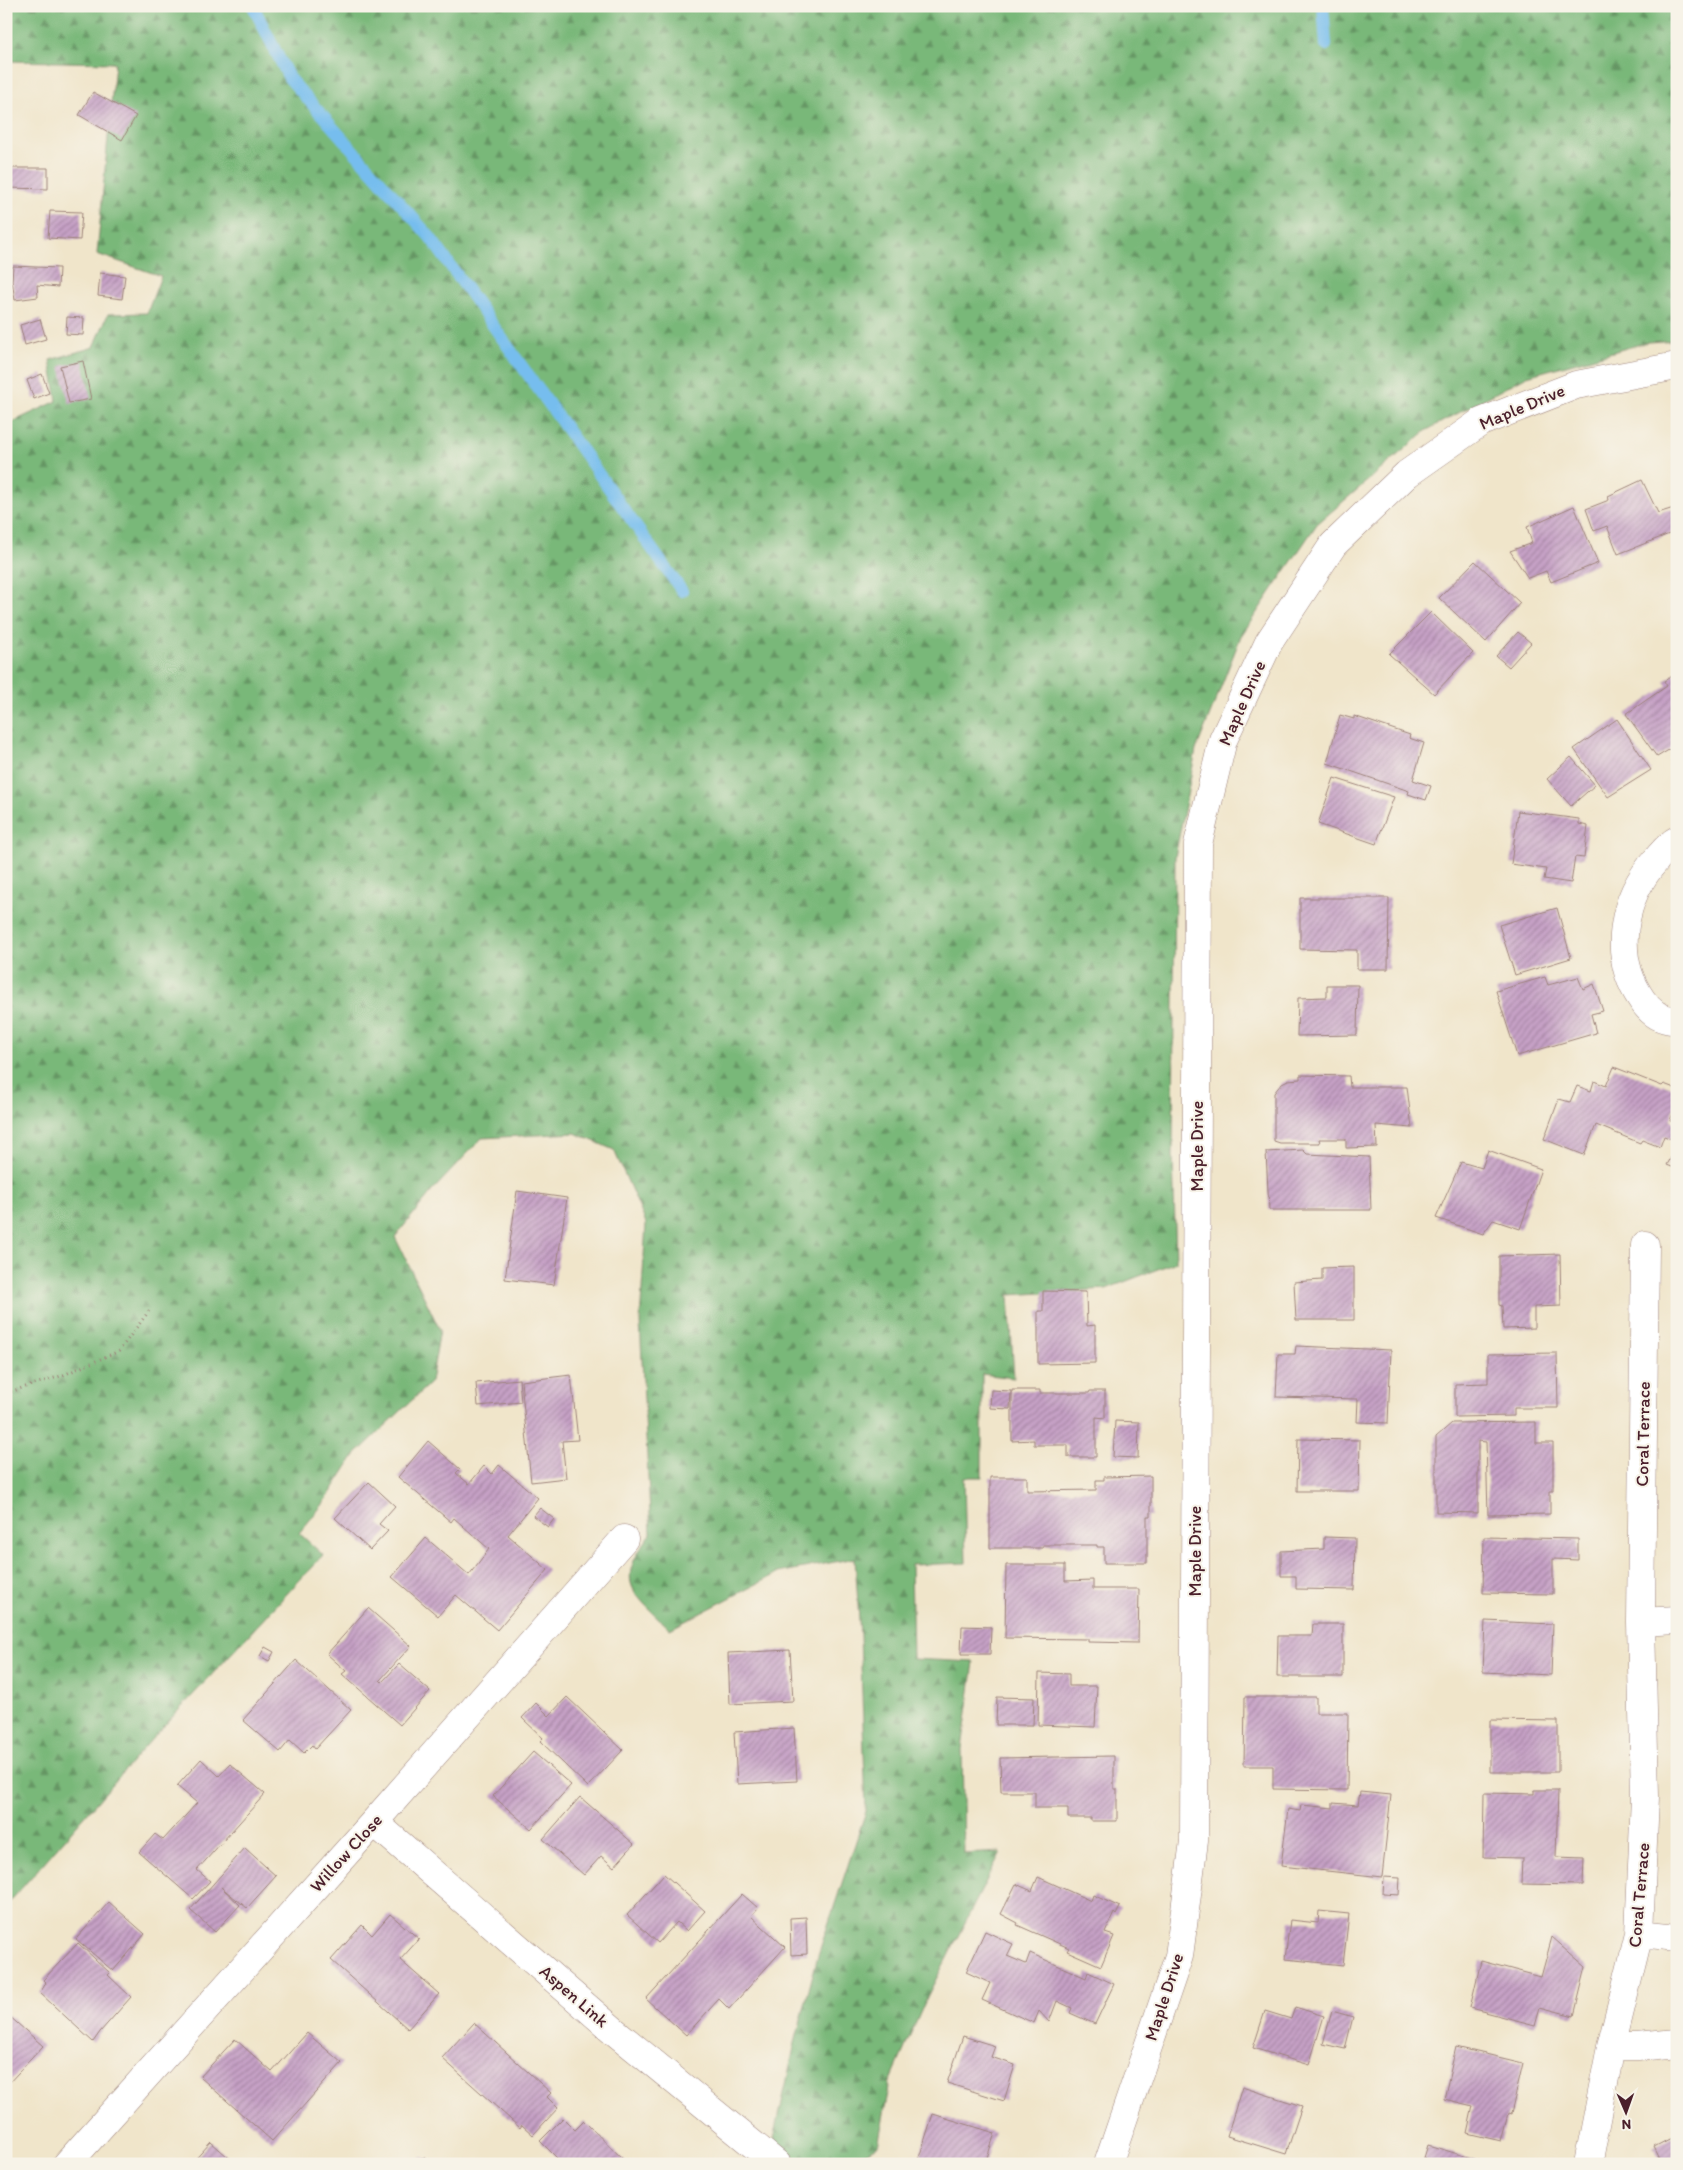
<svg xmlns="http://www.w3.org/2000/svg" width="1683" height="2170" font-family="Itim,sans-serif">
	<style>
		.forest { fill: url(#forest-firs); stroke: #626c52 }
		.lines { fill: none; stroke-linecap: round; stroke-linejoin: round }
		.stream { stroke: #76bdee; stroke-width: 12 }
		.building { fill: url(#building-hatch) }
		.minor-casing { stroke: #9d827a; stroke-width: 29 }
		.path { stroke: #9d827a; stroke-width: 3; stroke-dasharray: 1 4; stroke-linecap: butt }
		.minor { stroke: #fff; stroke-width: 28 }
		.labels { text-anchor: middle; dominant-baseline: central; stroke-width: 4; stroke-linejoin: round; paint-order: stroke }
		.street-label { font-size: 18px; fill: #4a1f2b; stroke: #f7f3e8 }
	</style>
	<defs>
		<pattern id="forest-firs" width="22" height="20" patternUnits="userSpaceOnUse" patternTransform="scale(1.25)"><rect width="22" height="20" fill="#79b879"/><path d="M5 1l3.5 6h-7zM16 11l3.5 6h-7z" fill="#659563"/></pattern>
		<pattern id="building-hatch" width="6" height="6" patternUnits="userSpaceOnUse" patternTransform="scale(1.25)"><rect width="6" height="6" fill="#c6a1c6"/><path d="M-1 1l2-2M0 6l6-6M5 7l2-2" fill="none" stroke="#a383a1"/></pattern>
	</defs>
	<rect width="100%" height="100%" fill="#f7f3e8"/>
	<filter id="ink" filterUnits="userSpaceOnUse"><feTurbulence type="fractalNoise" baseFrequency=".02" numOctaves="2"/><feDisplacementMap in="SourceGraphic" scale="10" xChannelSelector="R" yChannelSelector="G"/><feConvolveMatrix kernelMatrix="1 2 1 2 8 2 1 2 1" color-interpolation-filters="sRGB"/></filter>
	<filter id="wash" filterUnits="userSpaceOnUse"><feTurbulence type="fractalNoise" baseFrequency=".0096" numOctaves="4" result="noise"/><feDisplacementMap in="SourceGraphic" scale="20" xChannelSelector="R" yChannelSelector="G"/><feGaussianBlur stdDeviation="1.12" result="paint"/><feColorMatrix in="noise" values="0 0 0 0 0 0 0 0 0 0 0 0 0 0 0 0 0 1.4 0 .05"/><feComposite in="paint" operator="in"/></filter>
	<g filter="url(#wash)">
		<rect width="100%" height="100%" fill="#f0e5ca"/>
		<path class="forest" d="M 6,6 L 1677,6 L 1677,340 L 1648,342 L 1527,376 L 1427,430 L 1317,524 L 1241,636 L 1196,750 L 1175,857 L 1173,1155 L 1176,1262 L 1106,1289 L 1009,1295 L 1014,1378 L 982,1374 L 982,1477 L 964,1477 L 966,1563 L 911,1565 L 913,1659 L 974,1662 L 962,1749 L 964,1854 L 1001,1852 L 928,1995 L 890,2082 L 878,2145 L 846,2164 L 802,2164 L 774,2139 L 795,2043 L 818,1955 L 866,1811 L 860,1636 L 855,1558 L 778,1573 L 670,1629 C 632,1592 613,1583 651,1534 L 640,1322 L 646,1223 L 614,1150 L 575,1133 L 482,1138 L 432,1191 L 395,1237 L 440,1330 L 431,1382 L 355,1455 L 324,1503 L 299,1533 L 323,1555 L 151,1740 L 6,1906 L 6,425 L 57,401 L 50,360 L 94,347 L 108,314 L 147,313 L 161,276 L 97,254 L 115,63 L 6,61 Z"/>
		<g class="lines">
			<path class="stream" d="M 253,6 L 289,78 L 430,237 L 682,591
				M 1323,6 L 1326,45"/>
		</g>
		<g id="blocks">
			<path class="building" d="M 93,92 L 136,116 L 122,140 L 79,115 Z
				M 6,168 L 48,168 L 48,189 L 6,188 Z
				M 50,211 L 82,212 L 80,240 L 48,238 Z
				M 13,266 L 59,268 L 58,287 L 37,285 L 38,297 L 15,300 L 12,281 Z
				M 100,273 L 125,276 L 122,299 L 98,296 Z
				M 67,317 L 84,318 L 83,335 L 66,334 Z
				M 40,319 L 46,339 L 25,345 L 20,325 Z
				M 83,361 L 91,399 L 69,403 L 60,366 Z
				M 42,374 L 49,393 L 34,399 L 27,380 Z
				M 1642,480 L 1658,513 L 1677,507 L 1677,531 L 1618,554 L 1607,526 L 1594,531 L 1586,509 L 1609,500 L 1608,496 Z
				M 1574,506 L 1598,563 L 1551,582 L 1546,571 L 1528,578 L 1510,551 L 1532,543 L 1527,527 Z
				M 1475,561 L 1520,603 L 1486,642 L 1439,598 Z
				M 1431,612 L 1473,653 L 1434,694 L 1389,654 Z
				M 1518,632 L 1531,643 L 1509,667 L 1496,656 Z
				M 1677,673 L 1677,745 L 1657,757 L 1626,714 L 1667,686 L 1664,681 Z
				M 1340,715 L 1354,719 L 1354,716 L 1410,735 L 1409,738 L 1424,743 L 1413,780 L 1431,786 L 1426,800 L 1408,794 L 1409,791 L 1327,763 Z
				M 1617,719 L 1651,770 L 1608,797 L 1574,749 Z
				M 1571,757 L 1595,785 L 1571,806 L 1547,779 Z
				M 1334,778 L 1394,797 L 1376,844 L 1318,824 Z
				M 1518,811 L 1579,819 L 1579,824 L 1588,826 L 1584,858 L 1575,857 L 1571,883 L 1544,879 L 1546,869 L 1511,864 Z
				M 1300,898 L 1389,898 L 1388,969 L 1357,969 L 1357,950 L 1300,949 Z
				M 1557,908 L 1571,958 L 1515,975 L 1499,925 Z
				M 1545,977 L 1548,985 L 1578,977 L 1583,989 L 1594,984 L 1603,1011 L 1591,1014 L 1596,1033 L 1517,1056 L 1496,991 Z
				M 1327,985 L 1358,985 L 1357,1035 L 1297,1036 L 1298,998 L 1327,997 Z
				M 1614,1067 L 1662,1086 L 1664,1084 L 1677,1089 L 1677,1102 L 1670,1121 L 1677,1123 L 1677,1141 L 1664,1136 L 1660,1147 L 1642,1140 L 1640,1143 L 1596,1125 L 1584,1155 L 1544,1139 L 1559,1099 L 1570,1102 L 1577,1086 L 1591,1091 L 1594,1081 L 1606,1086 Z
				M 1300,1075 L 1349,1076 L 1350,1087 L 1407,1087 L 1412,1128 L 1376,1125 L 1377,1147 L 1346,1148 L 1346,1139 L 1319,1139 L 1320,1143 L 1280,1143 L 1274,1141 L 1274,1093 L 1282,1083 L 1288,1080 L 1300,1079 Z
				M 1303,1150 L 1307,1154 L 1369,1157 L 1371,1210 L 1269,1210 L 1266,1152 Z
				M 1488,1150 L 1541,1169 L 1520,1229 L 1493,1220 L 1483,1234 L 1436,1218 L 1461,1162 L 1482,1168 Z
				M 1675,1150 L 1677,1151 L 1677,1169 L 1667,1165 Z
				M 517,1191 L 567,1198 L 554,1285 L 505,1279 Z
				M 1560,1254 L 1561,1306 L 1534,1307 L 1534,1328 L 1503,1329 L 1502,1306 L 1499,1305 L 1499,1256 Z
				M 1354,1267 L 1354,1320 L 1296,1320 L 1294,1282 L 1322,1280 L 1322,1268 Z
				M 1043,1291 L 1086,1292 L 1087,1326 L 1095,1325 L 1095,1363 L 1038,1364 L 1038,1311 L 1043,1311 Z
				M 1296,1346 L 1391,1350 L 1388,1423 L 1357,1422 L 1358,1399 L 1276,1397 L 1278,1354 L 1295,1354 Z
				M 1557,1353 L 1558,1408 L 1514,1408 L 1514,1416 L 1455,1417 L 1455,1384 L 1488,1383 L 1488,1354 Z
				M 571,1375 L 578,1440 L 562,1441 L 566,1478 L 531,1482 L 521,1381 Z
				M 519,1379 L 521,1402 L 478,1406 L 476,1383 Z
				M 991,1390 L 1011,1391 L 1010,1409 L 990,1408 Z
				M 1012,1390 L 1040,1390 L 1040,1393 L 1089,1393 L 1090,1391 L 1105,1391 L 1105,1418 L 1096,1417 L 1096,1457 L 1068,1457 L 1068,1445 L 1034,1445 L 1034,1440 L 1012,1441 Z
				M 1115,1421 L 1139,1422 L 1138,1458 L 1113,1457 Z
				M 1536,1422 L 1536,1443 L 1553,1443 L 1553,1491 L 1550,1491 L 1550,1514 L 1488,1515 L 1486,1442 L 1478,1441 L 1478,1513 L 1436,1512 L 1436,1437 L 1452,1423 Z
				M 1298,1439 L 1360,1440 L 1359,1491 L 1297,1491 Z
				M 428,1441 L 460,1469 L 456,1473 L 469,1484 L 484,1466 L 492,1474 L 499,1465 L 538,1498 L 508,1535 L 548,1570 L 497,1630 L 456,1595 L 438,1616 L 392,1577 L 426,1538 L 469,1575 L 489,1549 L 454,1518 L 451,1522 L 398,1477 Z
				M 1151,1476 L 1151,1516 L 1147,1516 L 1147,1563 L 1104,1563 L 1104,1547 L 1097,1547 L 1097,1545 L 1043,1545 L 1043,1548 L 990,1548 L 990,1477 L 1027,1477 L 1027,1491 L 1096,1490 L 1096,1480 L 1104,1480 L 1104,1477 Z
				M 369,1482 L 395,1506 L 379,1524 L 388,1531 L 370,1550 L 335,1518 Z
				M 540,1508 L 554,1519 L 548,1527 L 533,1516 Z
				M 1324,1537 L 1355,1538 L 1354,1590 L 1296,1589 L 1296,1576 L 1281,1576 L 1281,1551 L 1324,1549 Z
				M 1484,1537 L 1578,1539 L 1578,1560 L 1553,1559 L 1553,1594 L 1483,1593 Z
				M 1006,1565 L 1065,1565 L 1065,1581 L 1093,1580 L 1093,1589 L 1139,1589 L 1138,1643 L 1088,1642 L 1088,1639 L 1005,1638 Z
				M 368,1608 L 411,1646 L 380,1680 L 382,1682 L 399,1664 L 430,1691 L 400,1725 L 342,1674 L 346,1671 L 327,1654 Z
				M 1485,1621 L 1553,1624 L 1551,1675 L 1483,1672 Z
				M 1313,1624 L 1343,1624 L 1343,1677 L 1277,1677 L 1278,1636 L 1312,1636 Z
				M 962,1626 L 991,1627 L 990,1654 L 961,1654 Z
				M 265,1647 L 274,1652 L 269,1661 L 260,1656 Z
				M 790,1650 L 793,1701 L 730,1704 L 728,1653 Z
				M 296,1660 L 351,1710 L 315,1749 L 312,1745 L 304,1753 L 290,1740 L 280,1752 L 243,1720 Z
				M 1039,1673 L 1069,1674 L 1069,1686 L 1097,1686 L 1095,1727 L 1038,1725 Z
				M 567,1697 L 623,1750 L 588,1787 L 540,1741 L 543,1738 L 522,1718 L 536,1703 L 549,1716 Z
				M 997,1697 L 1034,1698 L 1033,1725 L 996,1725 Z
				M 1245,1697 L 1316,1697 L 1316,1713 L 1348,1713 L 1347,1790 L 1273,1789 L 1273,1766 L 1244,1766 Z
				M 1490,1720 L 1558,1721 L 1558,1772 L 1490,1772 Z
				M 794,1728 L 797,1781 L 737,1784 L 734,1732 Z
				M 533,1752 L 571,1785 L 531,1829 L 493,1796 Z
				M 1114,1756 L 1114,1789 L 1117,1789 L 1117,1821 L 1091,1821 L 1091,1818 L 1068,1818 L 1068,1808 L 1035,1808 L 1035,1792 L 1001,1792 L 1000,1758 Z
				M 201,1759 L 219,1776 L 230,1764 L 265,1794 L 197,1870 L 210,1881 L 193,1899 L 139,1852 L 155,1834 L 163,1840 L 197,1803 L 177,1786 Z
				M 1534,1790 L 1558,1790 L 1556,1857 L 1584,1858 L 1583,1885 L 1521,1884 L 1522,1858 L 1483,1857 L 1484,1793 L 1534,1794 Z
				M 1360,1792 L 1391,1795 L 1382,1877 L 1281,1866 L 1288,1809 L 1300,1811 L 1301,1805 L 1333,1808 L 1333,1803 L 1358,1805 Z
				M 580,1797 L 634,1844 L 614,1867 L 601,1856 L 584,1875 L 543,1839 Z
				M 245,1848 L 276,1876 L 247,1908 L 221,1887 L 240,1905 L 215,1932 L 190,1910 Z
				M 664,1874 L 705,1911 L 687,1931 L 677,1922 L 658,1943 L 627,1915 Z
				M 1038,1877 L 1091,1901 L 1093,1895 L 1120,1907 L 1116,1915 L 1114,1913 L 1105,1933 L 1114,1936 L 1101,1966 L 1067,1951 L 1069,1948 L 1017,1925 L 1018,1923 L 1001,1914 L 1016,1884 L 1032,1891 Z
				M 1384,1877 L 1400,1878 L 1399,1895 L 1383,1894 Z
				M 742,1894 L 758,1908 L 751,1916 L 785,1947 L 729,2009 L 719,1999 L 686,2035 L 646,1999 Z
				M 109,1902 L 145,1934 L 113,1971 L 76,1939 Z
				M 1319,1911 L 1349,1914 L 1343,1965 L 1285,1959 L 1290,1920 L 1318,1923 Z
				M 390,1914 L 419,1939 L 400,1960 L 439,1994 L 408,2029 L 331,1960 L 362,1925 L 372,1935 Z
				M 806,1917 L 807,1954 L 791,1955 L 790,1918 Z
				M 985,1931 L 1013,1944 L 1007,1956 L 1026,1964 L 1030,1953 L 1086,1978 L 1088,1972 L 1114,1984 L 1095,2024 L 1070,2013 L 1072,2008 L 1057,2001 L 1049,2022 L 1039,2011 L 1034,2023 L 982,2000 L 990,1983 L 966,1972 Z
				M 1552,1937 L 1586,1967 L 1574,2016 L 1540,2007 L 1535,2025 L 1470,2008 L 1481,1961 L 1541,1977 Z
				M 78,1943 L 110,1973 L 108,1975 L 131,1997 L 100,2032 L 93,2042 L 40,1993 L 46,1983 L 43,1980 Z
				M 1295,2007 L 1324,2016 L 1309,2065 L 1253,2048 L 1265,2011 L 1291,2019 Z
				M 1332,2011 L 1353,2017 L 1345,2049 L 1323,2044 Z
				M 8,2015 L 43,2046 L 6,2086 L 6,2017 Z
				M 474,2023 L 551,2093 L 547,2097 L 558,2108 L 533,2135 L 522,2125 L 520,2128 L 442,2058 Z
				M 307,2033 L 342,2063 L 272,2141 L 200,2077 L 235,2039 L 272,2072 Z
				M 963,2036 L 995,2046 L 991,2057 L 1015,2065 L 1004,2101 L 947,2083 Z
				M 1456,2047 L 1523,2063 L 1511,2114 L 1508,2113 L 1501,2141 L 1467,2133 L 1473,2106 L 1444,2099 Z
				M 1242,2087 L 1302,2106 L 1286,2154 L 1227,2136 Z
				M 933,2114 L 995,2133 L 985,2164 L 917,2164 Z
				M 563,2118 L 575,2130 L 584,2121 L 628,2164 L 563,2164 L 540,2141 Z
				M 1677,2134 L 1677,2164 L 1663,2164 L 1654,2146 Z
				M 211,2142 L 236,2164 L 191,2164 Z
				M 1428,2145 L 1488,2163 L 1488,2164 L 1422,2164 Z
				M 425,2157 L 427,2164 L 402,2164 L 402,2163 Z"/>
		</g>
	</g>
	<g filter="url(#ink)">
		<use href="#blocks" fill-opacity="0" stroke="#9d827a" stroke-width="1"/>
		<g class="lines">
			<g class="minor-casing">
				<path id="minor" d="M 1677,840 C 1669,844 1663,852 1657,859 C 1622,897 1611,956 1642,1000 C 1650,1012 1661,1021 1677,1020
					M 1641,1622 L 1677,1620
					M 374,1822 L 614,2031 L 777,2164
					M 1639,1934 L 1677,1938
					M 1611,2047 L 1638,2047 L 1677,2043
					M 67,2164 L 374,1822 L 624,1539
					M 1108,2164 L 1179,1956 L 1194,1841 L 1198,844 L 1223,740 L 1269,642 L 1333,545 L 1407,474 L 1481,422 L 1576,385 L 1677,366
					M 1588,2164 L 1611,2047 L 1639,1934 L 1645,1797 L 1641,1622 L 1645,1245"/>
			</g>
			<path class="path" d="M 6,1393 L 61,1376 L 119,1351 L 149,1311"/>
			<use href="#minor" class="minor"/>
		</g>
	</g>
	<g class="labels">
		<g class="street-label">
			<text transform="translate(1522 407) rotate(-23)">Maple Drive</text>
			<text transform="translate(1242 703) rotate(-66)">Maple Drive</text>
			<text transform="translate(1197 1146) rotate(-90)">Maple Drive</text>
			<text transform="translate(1643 1434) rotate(-89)">Coral Terrace</text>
			<text transform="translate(1195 1551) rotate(-90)">Maple Drive</text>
			<text transform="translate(346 1853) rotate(-48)">Willow Close</text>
			<text transform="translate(1639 1895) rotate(-85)">Coral Terrace</text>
			<text transform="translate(574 1996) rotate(41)">Aspen Link</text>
			<text transform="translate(1164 1997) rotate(-72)">Maple Drive</text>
		</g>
	</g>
	<rect width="1683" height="2170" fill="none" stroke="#f7f3e8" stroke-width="25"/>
	<g transform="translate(1626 2112) rotate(178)" stroke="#f7f3e8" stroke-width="4" paint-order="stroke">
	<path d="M0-4L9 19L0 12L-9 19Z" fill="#4a1f2b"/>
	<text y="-8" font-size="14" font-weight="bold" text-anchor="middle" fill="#4a1f2b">N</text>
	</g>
</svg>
